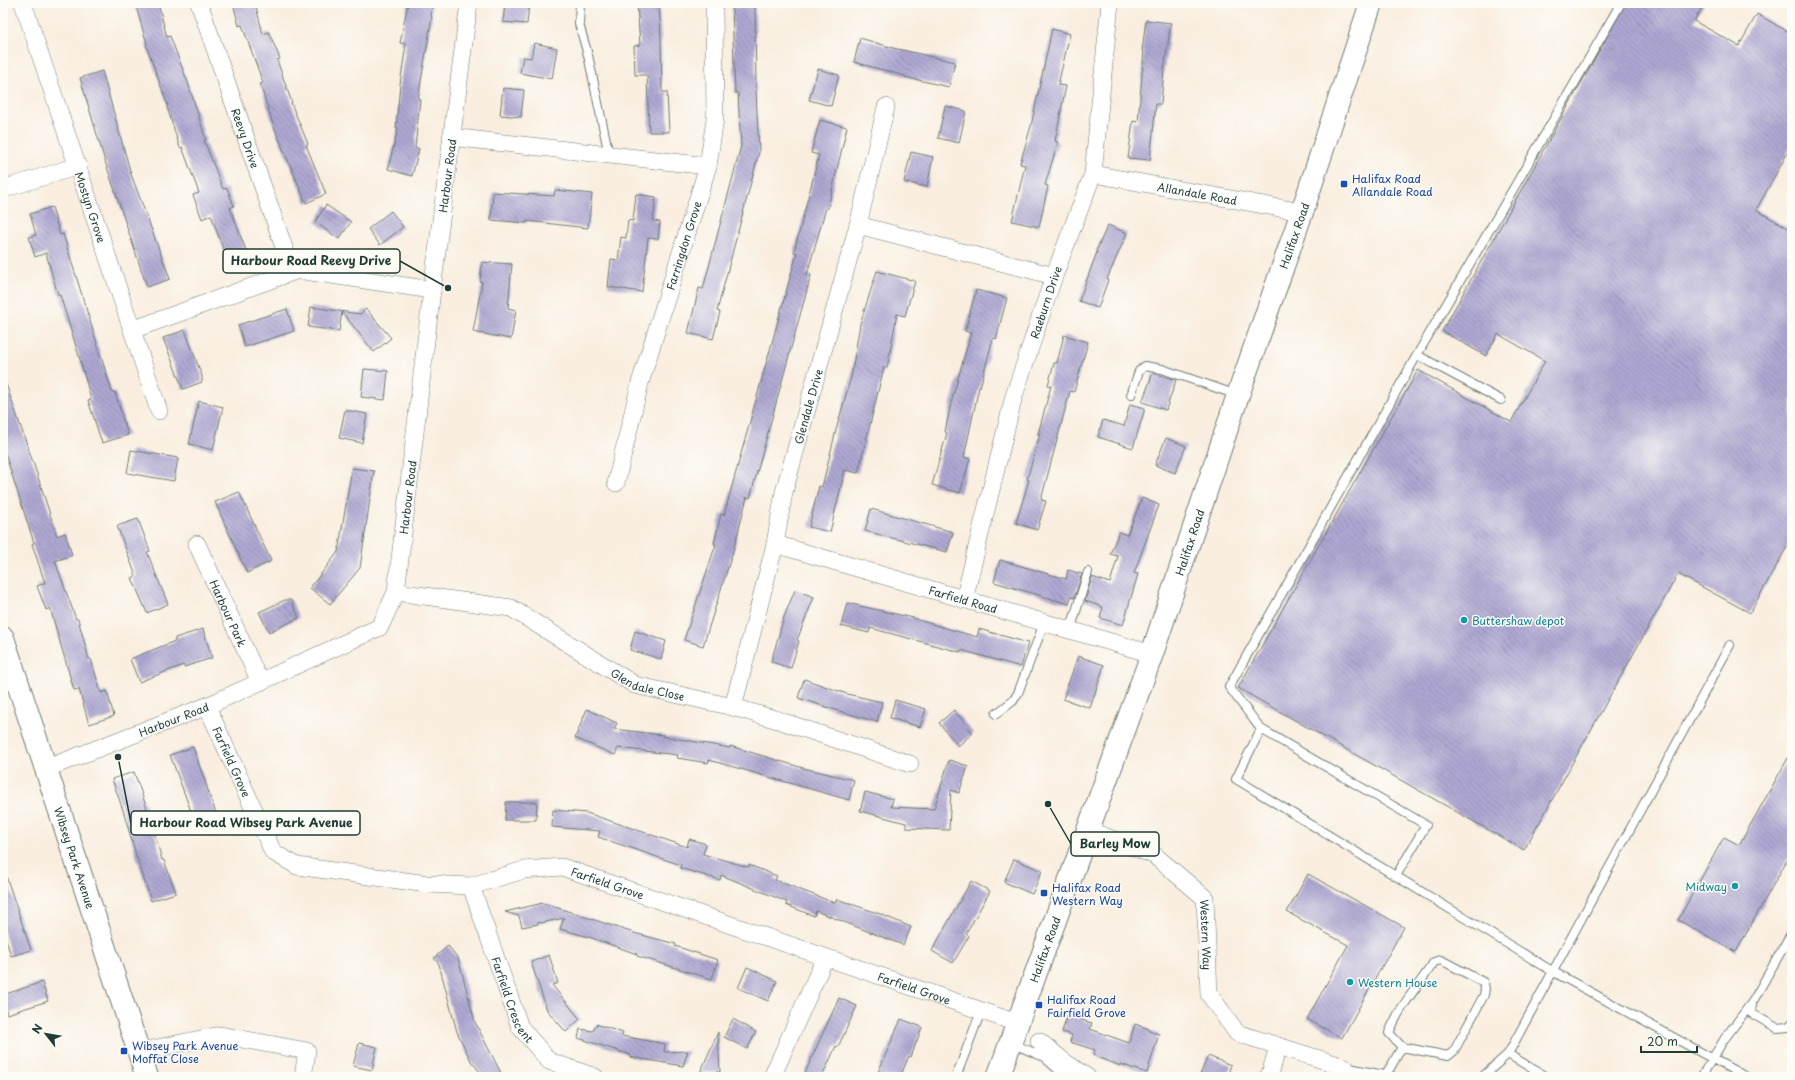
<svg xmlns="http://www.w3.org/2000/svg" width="1795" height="1080" font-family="'Playpen Sans',sans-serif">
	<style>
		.building { fill: url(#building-back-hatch) }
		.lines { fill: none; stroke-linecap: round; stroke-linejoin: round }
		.lane-casing { stroke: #6b7b70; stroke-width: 10 }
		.street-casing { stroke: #6b7b70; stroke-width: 18 }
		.secondary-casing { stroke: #6b7b70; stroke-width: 24 }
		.highway-casing { stroke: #6b7b70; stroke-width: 24 }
		.lane { stroke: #fff; stroke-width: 8 }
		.street { stroke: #fff; stroke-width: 17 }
		.secondary { stroke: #fff; stroke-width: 22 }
		.highway { stroke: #fff; stroke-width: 22 }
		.transit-dot { fill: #1a4fb4; stroke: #fdfcf7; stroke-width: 1.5 }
		.culture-dot { fill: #0f9aa8; stroke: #fdfcf7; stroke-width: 1.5 }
		.labels { text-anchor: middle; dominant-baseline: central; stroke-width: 3; stroke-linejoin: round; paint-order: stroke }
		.street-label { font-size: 11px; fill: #1f3d34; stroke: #fdfcf7 }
		.transit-label { font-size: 11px; fill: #164399; stroke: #fdfcf7; text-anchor: start }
		.culture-label { font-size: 11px; fill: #0d838f; stroke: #fdfcf7; text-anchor: start }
		.leader { fill: none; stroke: #1f3d34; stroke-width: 1.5 }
		.callout-dot { fill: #1f3d34; stroke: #fdfcf7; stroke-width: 1.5 }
		.callout { fill: #fdfcf7; stroke: #1f3d34; stroke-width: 1.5 }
		.callout-label { font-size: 12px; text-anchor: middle; font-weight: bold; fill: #1f3d34 }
	</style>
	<defs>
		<pattern id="building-back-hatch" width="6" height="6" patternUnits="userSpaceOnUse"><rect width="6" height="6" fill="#aea7d2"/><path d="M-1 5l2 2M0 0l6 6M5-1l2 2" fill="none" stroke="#8d89ab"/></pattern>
	</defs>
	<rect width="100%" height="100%" fill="#fdfcf7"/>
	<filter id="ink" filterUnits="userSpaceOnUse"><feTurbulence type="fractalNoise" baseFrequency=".025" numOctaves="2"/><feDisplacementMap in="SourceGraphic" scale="8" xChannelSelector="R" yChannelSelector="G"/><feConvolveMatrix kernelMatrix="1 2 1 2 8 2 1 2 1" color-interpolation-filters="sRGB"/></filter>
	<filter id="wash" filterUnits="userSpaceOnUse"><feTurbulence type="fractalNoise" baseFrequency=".012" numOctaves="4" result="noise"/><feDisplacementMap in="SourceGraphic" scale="16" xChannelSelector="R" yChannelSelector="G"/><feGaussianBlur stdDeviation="0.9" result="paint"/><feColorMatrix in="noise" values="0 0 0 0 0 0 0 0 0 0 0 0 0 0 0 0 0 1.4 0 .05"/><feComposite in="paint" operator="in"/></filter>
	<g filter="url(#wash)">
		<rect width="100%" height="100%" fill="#f9eedf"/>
		<g id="blocks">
			<path class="building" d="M 135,3 L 158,3 L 167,37 L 170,36 L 188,83 L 206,140 L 204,140 L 223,189 L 227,188 L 234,206 L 230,208 L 247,253 L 227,260 L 211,215 L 202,219 L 193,195 L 199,193 L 182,147 L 180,148 L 167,107 L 168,106 L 146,45 L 147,44 Z
				M 233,3 L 255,3 L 263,34 L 269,32 L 280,59 L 277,60 L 292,103 L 291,103 L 308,144 L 306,145 L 326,194 L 306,203 L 274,127 L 260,84 L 263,83 L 242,25 L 239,26 Z
				M 408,3 L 432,3 L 431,16 L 432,17 L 418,99 L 420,99 L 415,148 L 419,149 L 412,176 L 388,169 L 398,128 L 396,128 L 400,84 L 406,44 L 400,43 Z
				M 505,3 L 529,3 L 527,24 L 503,22 Z
				M 637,3 L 659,3 L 661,39 L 662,92 L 667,92 L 669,132 L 649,132 L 647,75 L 635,75 L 634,46 L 640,45 Z
				M 1626,3 L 1705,3 L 1694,21 L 1739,46 L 1757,14 L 1792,34 L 1792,145 L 1756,210 L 1792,230 L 1792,538 L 1750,613 L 1678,574 L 1524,850 L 1238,688 L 1418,370 L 1511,422 L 1545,361 L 1498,334 L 1486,356 L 1442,331 Z
				M 755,6 L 756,92 L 759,152 L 717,311 L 720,312 L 713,339 L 688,333 L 699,288 L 703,289 L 741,146 L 738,93 L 735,93 L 732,7 Z
				M 1146,20 L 1171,23 L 1164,69 L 1161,104 L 1156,104 L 1150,160 L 1128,158 L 1133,121 L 1138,122 L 1144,51 L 1142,51 Z
				M 1052,29 L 1070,34 L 1058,85 L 1066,86 L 1055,141 L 1058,142 L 1045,185 L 1048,186 L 1039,227 L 1012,221 L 1025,165 L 1020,164 L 1031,126 Z
				M 860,38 L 893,48 L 955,62 L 949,87 L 905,77 L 905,76 L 854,62 Z
				M 534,43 L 557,48 L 552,79 L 520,73 L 523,57 L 531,58 Z
				M 818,69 L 839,75 L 831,106 L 809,100 Z
				M 102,71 L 131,174 L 170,279 L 147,287 L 104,158 L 80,78 Z
				M 503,88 L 524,90 L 521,117 L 500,115 Z
				M 945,106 L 966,111 L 959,143 L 938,138 Z
				M 820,120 L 847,127 L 828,208 L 826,208 L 807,274 L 811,275 L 750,498 L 747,497 L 734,548 L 703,646 L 684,640 L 716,544 L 714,544 L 721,514 L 724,515 L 797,253 L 794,252 L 819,155 L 811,153 Z
				M 911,152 L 933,157 L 927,187 L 904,182 Z
				M 555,190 L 592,194 L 588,228 L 527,221 L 527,223 L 491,220 L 493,192 L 554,196 Z
				M 636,194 L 656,197 L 653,221 L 660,222 L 658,239 L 648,238 L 642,292 L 608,287 L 611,259 L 618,260 L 621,237 L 626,238 L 628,220 L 633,221 Z
				M 326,205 L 351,222 L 339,239 L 315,222 Z
				M 52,207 L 60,235 L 63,234 L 112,392 L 115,392 L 128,435 L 102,443 L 88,400 L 91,399 L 79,356 L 60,295 L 58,295 L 46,253 L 35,257 L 29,237 L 36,235 L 30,214 Z
				M 391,211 L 403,227 L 380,245 L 368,229 Z
				M 1108,225 L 1127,233 L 1107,279 L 1108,280 L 1098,308 L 1079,301 L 1097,252 L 1096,251 Z
				M 482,262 L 512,264 L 508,308 L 516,310 L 511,339 L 473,332 L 482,282 L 480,282 Z
				M 877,271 L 915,281 L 905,316 L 897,314 L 887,368 L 884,367 L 858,473 L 845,470 L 830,532 L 809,527 L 819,486 L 822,487 L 836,430 L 851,377 L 860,324 Z
				M 976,290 L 1007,298 L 996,339 L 993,338 L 980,387 L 979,387 L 964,457 L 970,459 L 960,493 L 932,485 L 947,433 L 945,432 L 951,403 L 971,333 L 965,331 Z
				M 311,307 L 360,314 L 366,309 L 391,338 L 374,352 L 342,312 L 339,331 L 308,327 Z
				M 287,309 L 294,331 L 245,347 L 238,325 Z
				M 185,330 L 202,376 L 202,382 L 183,389 L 163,338 Z
				M 1064,335 L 1088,342 L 1074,392 L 1070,391 L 1041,500 L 1046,501 L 1037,530 L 1016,523 L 1029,480 L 1027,479 L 1040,434 L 1038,434 L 1051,386 L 1048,385 L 1054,363 L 1057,363 Z
				M 364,369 L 388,371 L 385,400 L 361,397 Z
				M 1153,373 L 1176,380 L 1166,410 L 1142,402 Z
				M 3,384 L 6,384 L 36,471 L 57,536 L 65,533 L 72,555 L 55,561 L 76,619 L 78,619 L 89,659 L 91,659 L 101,693 L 107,691 L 114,716 L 89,724 L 79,689 L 74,690 L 50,608 L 46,610 L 37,586 L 45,583 L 32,544 L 34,543 L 3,447 Z
				M 199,401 L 223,407 L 213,450 L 189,444 Z
				M 1130,404 L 1145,408 L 1133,448 L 1098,437 L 1103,420 L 1124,426 Z
				M 345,410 L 367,414 L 362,443 L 339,438 Z
				M 1166,438 L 1186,446 L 1175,473 L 1155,465 Z
				M 131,450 L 178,458 L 174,481 L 127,473 Z
				M 352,468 L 374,471 L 360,568 L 330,604 L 310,588 L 338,552 Z
				M 239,492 L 271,561 L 247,573 L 215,502 Z
				M 1142,498 L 1159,505 L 1134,573 L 1138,574 L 1123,625 L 1100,618 L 1103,607 L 1085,601 L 1092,577 L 1110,583 L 1118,556 L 1110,554 L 1119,532 L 1127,535 Z
				M 871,509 L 953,532 L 947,552 L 865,531 Z
				M 138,519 L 150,551 L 147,552 L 168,604 L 147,613 L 132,578 L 136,576 L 117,526 Z
				M 1000,560 L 1066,579 L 1068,570 L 1082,574 L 1074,598 L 1071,597 L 1069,604 L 994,582 Z
				M 795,590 L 814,597 L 797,640 L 799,641 L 791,668 L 771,662 L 784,617 Z
				M 285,600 L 291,600 L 299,618 L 269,632 L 259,612 Z
				M 847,603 L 918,619 L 918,620 L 977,637 L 979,629 L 1028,643 L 1021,667 L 961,650 L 960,652 L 870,628 L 869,633 L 841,626 Z
				M 203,629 L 212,658 L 184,667 L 183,665 L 139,682 L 130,659 L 175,641 L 175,638 Z
				M 635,631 L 666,641 L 661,659 L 630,650 Z
				M 1078,656 L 1104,665 L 1090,708 L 1063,699 Z
				M 804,679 L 847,694 L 882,702 L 877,722 L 839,711 L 798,698 Z
				M 895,700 L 926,709 L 920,727 L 890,718 Z
				M 587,709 L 617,723 L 614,729 L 663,735 L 662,736 L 730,748 L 730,746 L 803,768 L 854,780 L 849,800 L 709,760 L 708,763 L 677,758 L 678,755 L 618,748 L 615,755 L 575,738 Z
				M 954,710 L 973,733 L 958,746 L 939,723 Z
				M 193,747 L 219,822 L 198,830 L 170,755 Z
				M 1792,751 L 1792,851 L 1736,952 L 1678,920 L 1724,837 L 1739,845 Z
				M 949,760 L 968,766 L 959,793 L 951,790 L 949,830 L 906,828 L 906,823 L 860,811 L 865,792 L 893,799 L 891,807 L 934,809 Z
				M 134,772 L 150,817 L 162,860 L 164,860 L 176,893 L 151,901 L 136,855 L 123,810 L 112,779 Z
				M 506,802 L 537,802 L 536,820 L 505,820 Z
				M 553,810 L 587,813 L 687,847 L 689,839 L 706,844 L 703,854 L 748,867 L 749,865 L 777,876 L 775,880 L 835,903 L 837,899 L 880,914 L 911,927 L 903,945 L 816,911 L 814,916 L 786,905 L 787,902 L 721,875 L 720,880 L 680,868 L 681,865 L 598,837 L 600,831 L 552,827 Z
				M 1014,859 L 1042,871 L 1032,894 L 1004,882 Z
				M 1308,874 L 1404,927 L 1342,1038 L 1307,1019 L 1348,945 L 1287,912 Z
				M 3,876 L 6,876 L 31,950 L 11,956 L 3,929 Z
				M 971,881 L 990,891 L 966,934 L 969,936 L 953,963 L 932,951 Z
				M 543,903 L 634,933 L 676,944 L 675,946 L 718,960 L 712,979 L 637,956 L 637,954 L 589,937 L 560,929 L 564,918 L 541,923 L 538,922 L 538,924 L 522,927 L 519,916 L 505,912 Z
				M 448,946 L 458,958 L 475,1022 L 503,1077 L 484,1077 L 471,1061 L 457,1032 L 439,964 L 434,958 Z
				M 549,955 L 558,983 L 552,985 L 580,1019 L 566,1032 L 547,1010 L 531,962 Z
				M 747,967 L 777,981 L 768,1001 L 738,988 Z
				M 42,982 L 48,1001 L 7,1014 L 3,1002 L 3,995 Z
				M 839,998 L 857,1006 L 838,1047 L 836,1046 L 822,1077 L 803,1077 Z
				M 1069,1009 L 1084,1014 L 1082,1020 L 1092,1023 L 1090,1029 L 1129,1043 L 1135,1024 L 1149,1029 L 1149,1031 L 1159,1034 L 1147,1073 L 1120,1064 L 1120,1066 L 1093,1055 L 1095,1050 L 1070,1042 L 1072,1035 L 1062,1032 Z
				M 733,1019 L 756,1032 L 747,1049 L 724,1037 Z
				M 901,1019 L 922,1027 L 911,1057 L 909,1056 L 900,1077 L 876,1077 Z
				M 596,1024 L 623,1033 L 622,1036 L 665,1044 L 664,1052 L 688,1051 L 683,1066 L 630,1057 L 631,1055 L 578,1038 L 580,1029 L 593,1031 Z
				M 718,1032 L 720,1072 L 700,1073 Z
				M 359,1043 L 377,1047 L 372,1070 L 353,1066 Z
				M 1208,1056 L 1231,1065 L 1227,1077 L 1199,1077 Z"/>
		</g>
	</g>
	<g filter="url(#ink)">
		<use href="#blocks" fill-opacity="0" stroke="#6b7b70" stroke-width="1"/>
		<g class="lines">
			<g class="lane-casing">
				<path id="lane" d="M 580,3 L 579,24 L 588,55 L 609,155
					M 1131,395 L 1139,371 L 1145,366 L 1162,369 L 1237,395
					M 1501,400 L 1417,355 L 1621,3
					M 1070,631 L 1088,572
					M 996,714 L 1013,701 L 1018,693 L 1044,623
					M 1261,729 L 1229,687 L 1417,355
					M 1396,876 L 1426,825 L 1261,729 L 1236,779 L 1552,971 L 1746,1077
					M 1441,960 L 1483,982 L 1485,988 L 1484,995 L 1454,1051 L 1448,1056 L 1402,1047 L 1389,1033 C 1400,1005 1418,987 1434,962 Z
					M 1752,1004 L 1751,1013 L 1777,1028 L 1788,1027 L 1792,1023
					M 1011,1043 L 1044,1057 L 1066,1077
					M 1508,1054 L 1546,1077
					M 1345,1067 L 1393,1077
					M 1386,1075 L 1402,1047
					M 956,1077 L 981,1011
					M 1482,1077 L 1508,1054 L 1730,645
					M 1701,1077 L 1725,1038 L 1753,1001 L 1792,932"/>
			</g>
			<g class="street-casing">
				<g id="street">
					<path id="s1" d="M 23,3 L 159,411"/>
					<path id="s2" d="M 199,3 L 287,256 L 298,270"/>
					<path d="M 451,137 L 708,166"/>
					<path id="s3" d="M 1093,174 L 1302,212"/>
					<path d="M 3,189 L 78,166"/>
					<path d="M 858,225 L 1054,276"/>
					<path d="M 132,330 L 298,270 L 432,290"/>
					<path id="s4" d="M 616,483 L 640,383 L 708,166 L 715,119 L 714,3"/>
					<path id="s5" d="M 197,544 L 260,682"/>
					<path id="s6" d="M 775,544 L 1152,654"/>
					<path id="s7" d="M 396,592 L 511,608 L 635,685 L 733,707 L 778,720 L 910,764"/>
					<path id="s8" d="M 964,600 L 1014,396 L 1054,276 L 1093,174 L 1110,3"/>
					<path id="s9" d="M 207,706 L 273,852 L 297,866 L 427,884 L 471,886 L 524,870 L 562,867 L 1017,1023"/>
					<path id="s10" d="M 733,707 L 775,544 L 784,492 L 858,225 L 886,107"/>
					<path id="s11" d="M 45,769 L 207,706 L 380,627 L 396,592 L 432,290 L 469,3"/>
					<path id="s12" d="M 1088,830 L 1154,855 L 1205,898 L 1209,994 L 1237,1033 L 1345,1067"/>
					<path id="s13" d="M 471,886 L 520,1027 L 549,1061 L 595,1077"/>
					<path d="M 1039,1041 L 1066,1063 L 1087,1077"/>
					<path d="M 138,1052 L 220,1035 L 307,1051 L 303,1077"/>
					<path d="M 772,1077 L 825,958"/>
					<path d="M 1268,1077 L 1271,1071 L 1278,1046"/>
				</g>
			</g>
			<g class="secondary-casing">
				<g id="secondary">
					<path id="s14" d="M 3,638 L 147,1077"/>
				</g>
			</g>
			<g class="highway-casing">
				<g id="highway">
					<path id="s15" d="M 998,1077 L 1152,654 L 1238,395 L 1302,212 L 1371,3"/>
				</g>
			</g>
			<use href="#lane" class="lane"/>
			<use href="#street" class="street"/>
			<use href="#secondary" class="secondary"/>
			<use href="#highway" class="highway"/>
		</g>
	</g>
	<g class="transit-dot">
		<rect x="1340" y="180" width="8" height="8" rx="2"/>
		<rect x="1040" y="889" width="8" height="8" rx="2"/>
		<rect x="1035" y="1001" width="8" height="8" rx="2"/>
		<rect x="120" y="1047" width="8" height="8" rx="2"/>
	</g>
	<g class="culture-dot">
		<circle cx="1464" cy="620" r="4"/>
		<circle cx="1735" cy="886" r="4"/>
		<circle cx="1350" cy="982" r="4"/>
	</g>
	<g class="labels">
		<g class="street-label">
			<text stroke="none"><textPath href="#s2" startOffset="143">Reevy Drive</textPath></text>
			<text stroke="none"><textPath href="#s11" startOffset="822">Harbour Road</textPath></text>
			<text stroke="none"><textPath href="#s3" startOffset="106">Allandale Road</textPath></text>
			<text stroke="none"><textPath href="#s1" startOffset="215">Mostyn Grove</textPath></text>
			<text stroke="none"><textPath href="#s15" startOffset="892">Halifax Road</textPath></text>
			<text stroke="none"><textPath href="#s4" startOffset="247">Farringdon Grove</textPath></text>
			<text stroke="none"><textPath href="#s8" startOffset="309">Raeburn Drive</textPath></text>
			<text stroke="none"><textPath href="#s10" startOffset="310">Glendale Drive</textPath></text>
			<text stroke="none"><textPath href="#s11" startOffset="498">Harbour Road</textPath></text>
			<text stroke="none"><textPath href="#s15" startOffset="568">Halifax Road</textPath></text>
			<text stroke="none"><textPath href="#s6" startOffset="196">Farfield Road</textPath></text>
			<text stroke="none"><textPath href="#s5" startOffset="76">Harbour Park</textPath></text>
			<text stroke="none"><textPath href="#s7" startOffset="274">Glendale Close</textPath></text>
			<text stroke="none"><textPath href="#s11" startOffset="138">Harbour Road</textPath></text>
			<text stroke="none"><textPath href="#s9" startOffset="61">Farfield Grove</textPath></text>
			<text stroke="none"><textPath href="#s14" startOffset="231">Wibsey Park Avenue</textPath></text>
			<text stroke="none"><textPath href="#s9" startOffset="505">Farfield Grove</textPath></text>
			<text stroke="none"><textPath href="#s12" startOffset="174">Western Way</textPath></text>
			<text stroke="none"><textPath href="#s15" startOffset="136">Halifax Road</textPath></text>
			<text stroke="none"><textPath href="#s9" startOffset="829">Farfield Grove</textPath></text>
			<text stroke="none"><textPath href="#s13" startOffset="121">Farfield Crescent</textPath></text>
		</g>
		<g class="transit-label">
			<text x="1352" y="178">Halifax Road<tspan x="1352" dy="13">Allandale Road</tspan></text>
			<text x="1052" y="887">Halifax Road<tspan x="1052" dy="13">Western Way</tspan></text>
			<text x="1047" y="999">Halifax Road<tspan x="1047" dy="13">Fairfield Grove</tspan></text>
			<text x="132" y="1045">Wibsey Park Avenue<tspan x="132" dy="13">Moffat Close</tspan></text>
		</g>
		<g class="culture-label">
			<text x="1472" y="620">Buttershaw depot</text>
			<text x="1727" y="886" text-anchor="end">Midway</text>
			<text x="1358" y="982">Western House</text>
		</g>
	</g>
	<path class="leader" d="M448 288L400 261M118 757L131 823M1048 804L1071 844"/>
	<g class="callout-dot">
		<circle cx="448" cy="288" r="4"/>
		<circle cx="118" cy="757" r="4"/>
		<circle cx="1048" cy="804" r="4"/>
	</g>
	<g class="callout">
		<rect x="223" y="249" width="177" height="24" rx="4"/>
		<rect x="131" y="811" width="229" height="24" rx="4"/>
		<rect x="1071" y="832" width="88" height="24" rx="4"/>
	</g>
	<g class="callout-label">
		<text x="311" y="265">Harbour Road Reevy Drive</text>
		<text x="246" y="827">Harbour Road Wibsey Park Avenue</text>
		<text x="1115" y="848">Barley Mow</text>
	</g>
	<rect width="1795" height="1080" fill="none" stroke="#fdfcf7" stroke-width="16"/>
	<g transform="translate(46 1034) rotate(301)" stroke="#fdfcf7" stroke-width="3" paint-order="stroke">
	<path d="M0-3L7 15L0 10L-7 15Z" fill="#1f3d34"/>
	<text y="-6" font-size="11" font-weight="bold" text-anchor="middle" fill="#1f3d34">N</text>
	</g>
	<path d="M1641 1046v6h56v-6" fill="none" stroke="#1f3d34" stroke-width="2"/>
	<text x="1647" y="1046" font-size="12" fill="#1f3d34" stroke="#fdfcf7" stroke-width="3" paint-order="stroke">20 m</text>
</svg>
